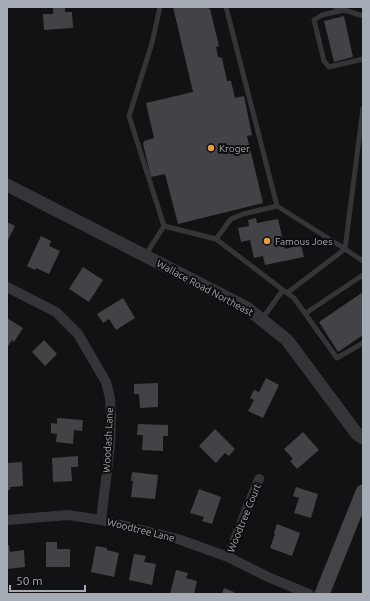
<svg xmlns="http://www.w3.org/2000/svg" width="370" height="601" font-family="Ubuntu,sans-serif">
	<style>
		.building { fill: #414347 }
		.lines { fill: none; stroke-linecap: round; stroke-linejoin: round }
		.service { stroke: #333539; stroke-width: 5 }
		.minor { stroke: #333539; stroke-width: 10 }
		.tertiary { stroke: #333539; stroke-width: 13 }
		.secondary { stroke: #424448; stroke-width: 15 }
		.poi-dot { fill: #e99b35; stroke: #0d0d0f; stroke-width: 1.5 }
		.labels { text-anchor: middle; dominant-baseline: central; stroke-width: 4; stroke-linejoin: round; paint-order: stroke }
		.poi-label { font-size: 10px; fill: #a4abb4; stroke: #0d0d0f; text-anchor: start }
		.street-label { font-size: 10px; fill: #a4abb4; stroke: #0d0d0f }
	</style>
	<rect width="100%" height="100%" fill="#121214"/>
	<path class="building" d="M 53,7 L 65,7 L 65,12 L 72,12 L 73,28 L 44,30 L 43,14 L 53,14 Z
		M 173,7 L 206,7 L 210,9 L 219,46 L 216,47 L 218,57 L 222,58 L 227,81 L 231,81 L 235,98 L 244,96 L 252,135 L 247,136 L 263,203 L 178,224 L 165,174 L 151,177 L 143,144 L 144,141 L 154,138 L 146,103 L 193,92 Z
		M 344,16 L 353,57 L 334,62 L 324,21 Z
		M 256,218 L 257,223 L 278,219 L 285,249 L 301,245 L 304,257 L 265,265 L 263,256 L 254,258 L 250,240 L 241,242 L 238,228 L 249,226 L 248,220 Z
		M 7,222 L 15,226 L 7,242 Z
		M 41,236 L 51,241 L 49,246 L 60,251 L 49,274 L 36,268 L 35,270 L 27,266 Z
		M 83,267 L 103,280 L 89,302 L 69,289 Z
		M 363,292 L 363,335 L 338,352 L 319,322 Z
		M 123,298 L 135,318 L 116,330 L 109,319 L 103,323 L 97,314 Z
		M 7,318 L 23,328 L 14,342 L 12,340 L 7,348 Z
		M 44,340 L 57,354 L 45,366 L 32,352 Z
		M 266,378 L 279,385 L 263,418 L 248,411 L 254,400 L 250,398 L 254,390 L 259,392 Z
		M 158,383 L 158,407 L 140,408 L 139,394 L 134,394 L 134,384 Z
		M 57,418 L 83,420 L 82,431 L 74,430 L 73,444 L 56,442 L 57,434 L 51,433 L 51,423 L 57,424 Z
		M 138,424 L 168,425 L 168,436 L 163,436 L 163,451 L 142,450 L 143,435 L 137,435 Z
		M 215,429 L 235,449 L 229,456 L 225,453 L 216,463 L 199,446 Z
		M 303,432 L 319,450 L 297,469 L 290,461 L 293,459 L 284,449 Z
		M 78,456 L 78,467 L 71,467 L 72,481 L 53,482 L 52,458 Z
		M 22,462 L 23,486 L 10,487 L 10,490 L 7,490 L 7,463 Z
		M 132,472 L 158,475 L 155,499 L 131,497 L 133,481 L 131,481 Z
		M 296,487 L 318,494 L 311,518 L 294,513 L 299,498 L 293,496 Z
		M 199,489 L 221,497 L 212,524 L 202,521 L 204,517 L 190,513 Z
		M 277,524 L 300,533 L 292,556 L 270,548 L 275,534 L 274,533 Z
		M 46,542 L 57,542 L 57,549 L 70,549 L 70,567 L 46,567 Z
		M 9,545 L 10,552 L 24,550 L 25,567 L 7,569 L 7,546 Z
		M 96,546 L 107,548 L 107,550 L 119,553 L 114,577 L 91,572 Z
		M 134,554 L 146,556 L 144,562 L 156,564 L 152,585 L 129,580 Z
		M 176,570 L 188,573 L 186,578 L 197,581 L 194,594 L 170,594 Z
		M 224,588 L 234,592 L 233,594 L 222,594 Z"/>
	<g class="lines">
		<path class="service" d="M 160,7 L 152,43 L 129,116 L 164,226
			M 226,7 L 277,206
			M 335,7 L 363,16
			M 344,10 L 322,15 L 314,20 L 324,61 L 329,67 L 363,59
			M 363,108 L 345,249 L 363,261
			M 216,239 L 231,219 L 243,214 L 277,206 L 345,249 L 287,293
			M 145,256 L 164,226 L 216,239 L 283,290
			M 306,313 L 363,275
			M 262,319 L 283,290 L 294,298 L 337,358 L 363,343"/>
		<path class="minor" d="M 7,287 L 56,312 L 78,334 L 106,382 L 110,398 L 111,416 L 110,446 L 101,520
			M 7,520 L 68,515 L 101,520 L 145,531 L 178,539 L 228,557 L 268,577 L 309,594
			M 228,557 L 259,479"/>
		<path class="tertiary" d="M 7,185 L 247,308 L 287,340 L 357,434 L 363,438"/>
		<path class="secondary" d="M 322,594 L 363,492"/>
	</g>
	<g class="poi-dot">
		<circle cx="211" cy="148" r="4"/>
		<circle cx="267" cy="241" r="4"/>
	</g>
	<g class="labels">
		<g class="poi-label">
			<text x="219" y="148">Kroger</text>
			<text x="275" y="241">Famous Joes</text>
		</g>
		<g class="street-label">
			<text transform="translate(205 288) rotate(28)">Wallace Road Northeast</text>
			<text transform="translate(108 440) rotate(-87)">Woodash Lane</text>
			<text transform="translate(244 518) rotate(-68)">Woodtree Court</text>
			<text transform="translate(141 530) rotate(14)">Woodtree Lane</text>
		</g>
	</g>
	<rect width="370" height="601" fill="none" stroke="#a4abb4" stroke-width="16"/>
	<path d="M10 585v6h75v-6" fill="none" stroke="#a4abb4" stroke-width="2"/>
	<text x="16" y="585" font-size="12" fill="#a4abb4" stroke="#0d0d0f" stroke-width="3" paint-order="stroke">50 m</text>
</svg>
